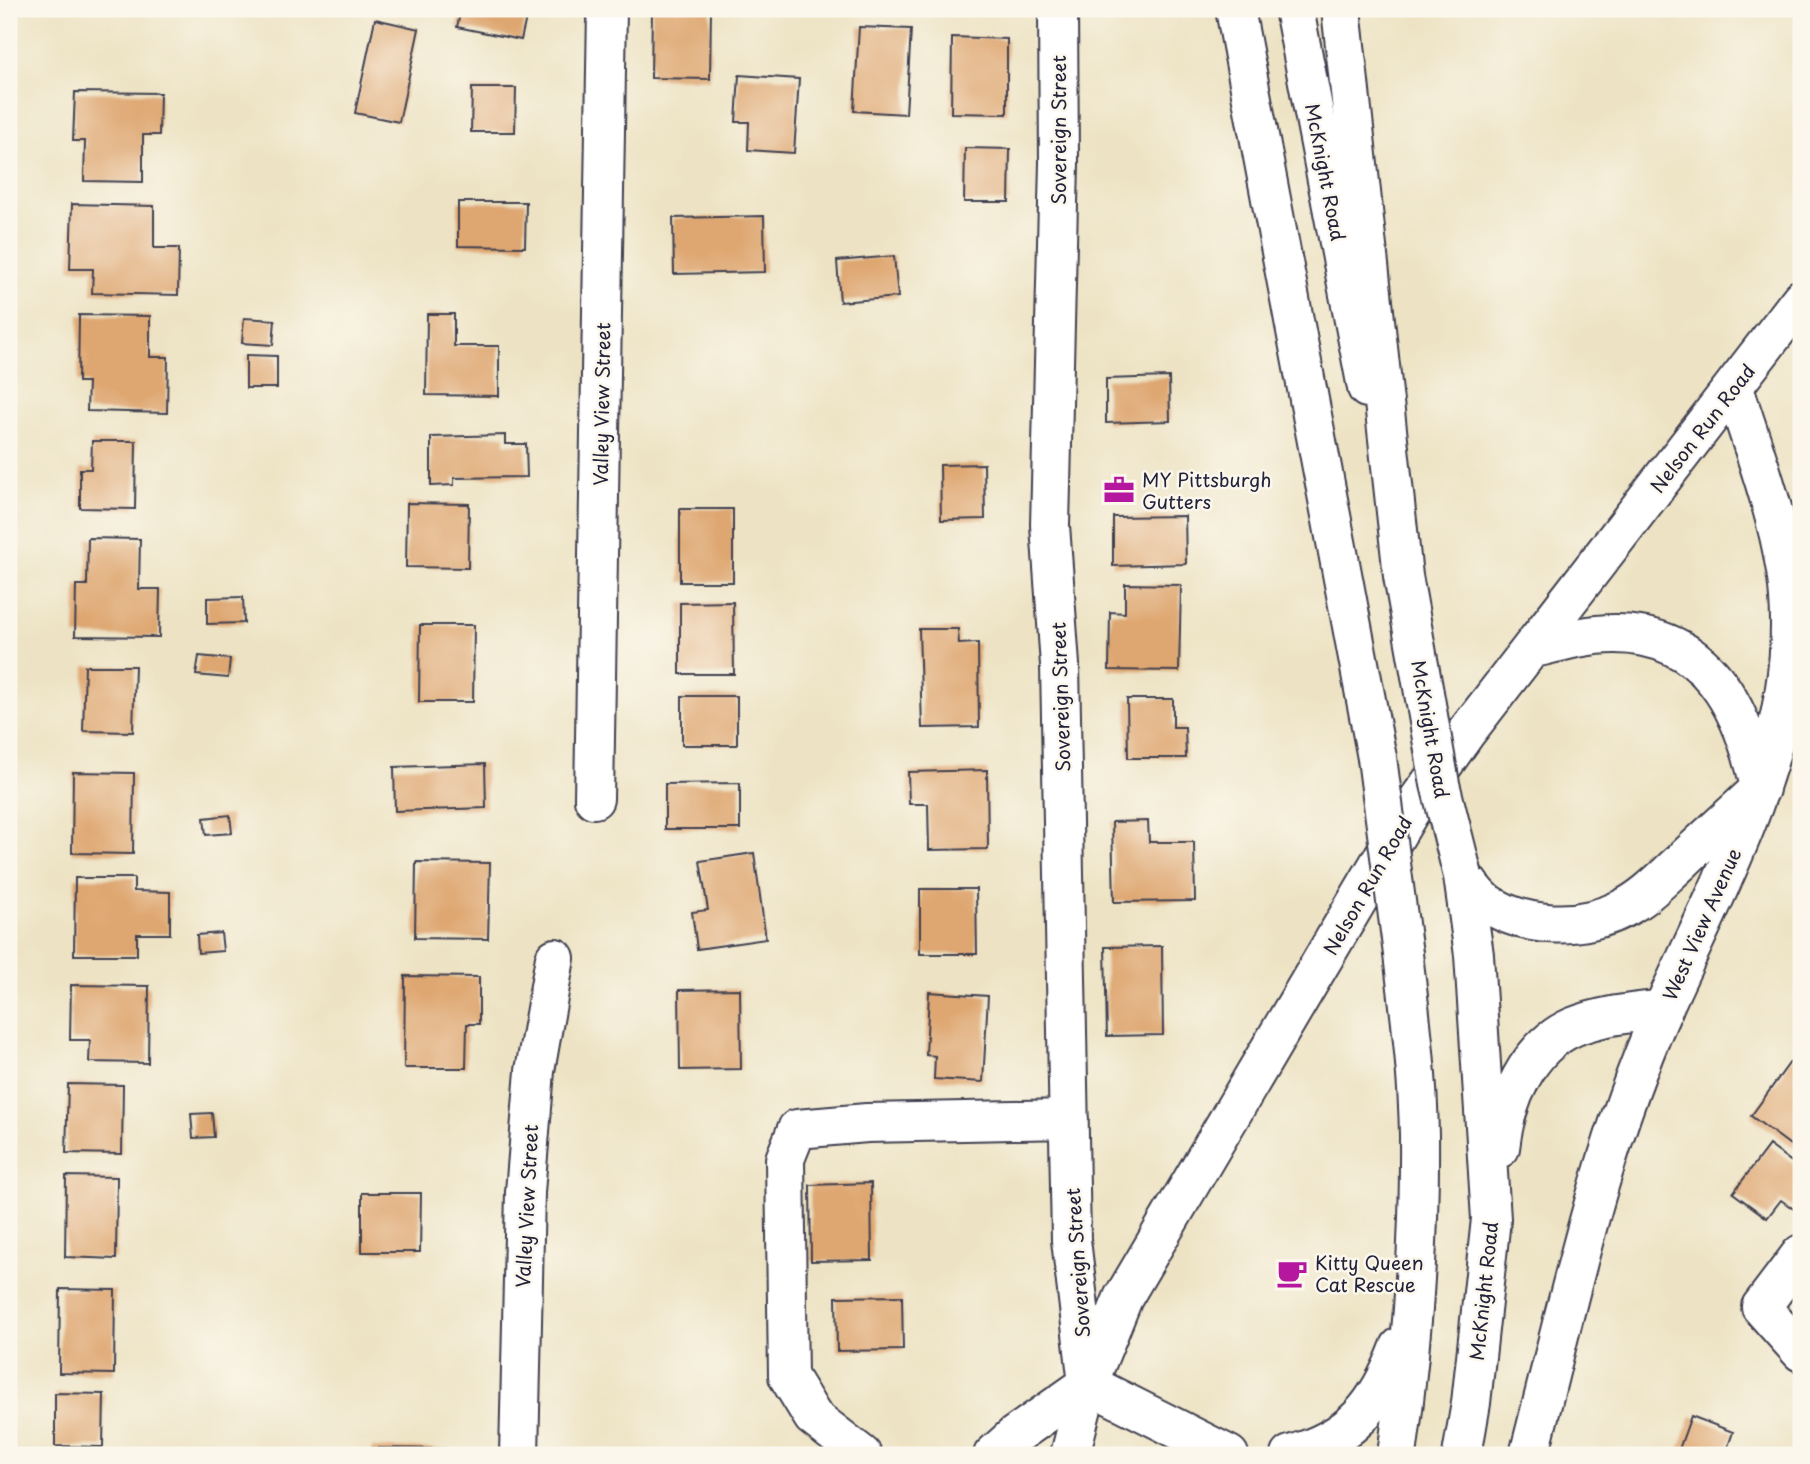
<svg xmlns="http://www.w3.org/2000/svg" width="1810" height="1464" font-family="'Playpen Sans',sans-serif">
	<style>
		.building { fill: #dea66f }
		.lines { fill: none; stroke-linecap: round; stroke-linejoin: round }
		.minor-casing { stroke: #403f50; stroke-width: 42 }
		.major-casing { stroke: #403f50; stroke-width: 42 }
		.highway-casing { stroke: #403f50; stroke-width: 42 }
		.minor { stroke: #fff; stroke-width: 38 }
		.major { stroke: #fff; stroke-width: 38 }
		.highway { stroke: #fff; stroke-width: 38 }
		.highway-bridge-casing { stroke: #403f50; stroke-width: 42; stroke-linecap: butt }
		.highway-bridge { stroke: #fff; stroke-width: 38 }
		.labels { text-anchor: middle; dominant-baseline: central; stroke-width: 5; stroke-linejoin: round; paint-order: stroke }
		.street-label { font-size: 19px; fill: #22223b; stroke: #fbf7ec }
		.poi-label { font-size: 19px; fill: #22223b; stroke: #fbf7ec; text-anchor: start }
	</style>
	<rect width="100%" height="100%" fill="#fbf7ec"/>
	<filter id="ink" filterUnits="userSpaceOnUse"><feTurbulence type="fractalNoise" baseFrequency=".0143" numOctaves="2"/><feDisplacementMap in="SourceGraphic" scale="14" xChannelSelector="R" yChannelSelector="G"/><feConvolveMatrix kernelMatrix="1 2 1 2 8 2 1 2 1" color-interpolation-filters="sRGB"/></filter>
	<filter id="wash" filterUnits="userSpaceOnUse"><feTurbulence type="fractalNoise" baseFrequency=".00686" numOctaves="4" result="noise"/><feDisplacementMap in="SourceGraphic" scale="28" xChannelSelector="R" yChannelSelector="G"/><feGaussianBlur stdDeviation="1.57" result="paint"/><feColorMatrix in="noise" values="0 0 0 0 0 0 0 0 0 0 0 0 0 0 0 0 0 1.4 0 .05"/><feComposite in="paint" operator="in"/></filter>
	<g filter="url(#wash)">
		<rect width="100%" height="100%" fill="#ede3c4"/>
		<g id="blocks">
			<path class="building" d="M 461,9 L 528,9 L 521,40 L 457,27 Z
				M 652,9 L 711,9 L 710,79 L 651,78 Z
				M 375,19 L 419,29 L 399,122 L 355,113 Z
				M 859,27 L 911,29 L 906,114 L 854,111 Z
				M 952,37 L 1007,39 L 1007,114 L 951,113 Z
				M 739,75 L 799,79 L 794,153 L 748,150 L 749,122 L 736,122 Z
				M 472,88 L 516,88 L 515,132 L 471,132 Z
				M 75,92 L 160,93 L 159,135 L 143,135 L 143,182 L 84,181 L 85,141 L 73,141 Z
				M 965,148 L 1010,149 L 1009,202 L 964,202 Z
				M 458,202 L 526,202 L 525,247 L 458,246 Z
				M 72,204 L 154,206 L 154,248 L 179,248 L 178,295 L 92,293 L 93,269 L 70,269 Z
				M 764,216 L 765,272 L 674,274 L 673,218 Z
				M 894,256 L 898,297 L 840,302 L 837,261 Z
				M 427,314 L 454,314 L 454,346 L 499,346 L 499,396 L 426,395 Z
				M 79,315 L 150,316 L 150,357 L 168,357 L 167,413 L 87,411 L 88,382 L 78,382 Z
				M 244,318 L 275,320 L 273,345 L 242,343 Z
				M 246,355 L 277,356 L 277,388 L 246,388 Z
				M 1169,377 L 1170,421 L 1106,423 L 1106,379 Z
				M 505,435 L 505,444 L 526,444 L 527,477 L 454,478 L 454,485 L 431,486 L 431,437 Z
				M 92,441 L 136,441 L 135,509 L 80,508 L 80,469 L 91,469 Z
				M 984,464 L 985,519 L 941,520 L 940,465 Z
				M 407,503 L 469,504 L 468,568 L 406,567 Z
				M 680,509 L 733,509 L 733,582 L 680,582 Z
				M 1185,516 L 1186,564 L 1113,566 L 1113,517 Z
				M 88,538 L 140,539 L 139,589 L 160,589 L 159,637 L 75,636 L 76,585 L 87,585 Z
				M 1125,584 L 1181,585 L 1179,671 L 1109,670 L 1110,612 L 1125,613 Z
				M 243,597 L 244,623 L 207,624 L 207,598 Z
				M 733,602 L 734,674 L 680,674 L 680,603 Z
				M 420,625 L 474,625 L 473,702 L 419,702 Z
				M 919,629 L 958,629 L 959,644 L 978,643 L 979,727 L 922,728 Z
				M 199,656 L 230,659 L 228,678 L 196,675 Z
				M 85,666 L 135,666 L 133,732 L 83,731 Z
				M 682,696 L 737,696 L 737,745 L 682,745 Z
				M 1127,699 L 1173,699 L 1173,727 L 1185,727 L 1186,758 L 1128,758 Z
				M 485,764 L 486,808 L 395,811 L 394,767 Z
				M 987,770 L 988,849 L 929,850 L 928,804 L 909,804 L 908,772 Z
				M 73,772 L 134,773 L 133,854 L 72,853 Z
				M 740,783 L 740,829 L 665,829 L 665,784 Z
				M 230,815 L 232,833 L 206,835 L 204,818 Z
				M 1148,821 L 1149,842 L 1194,842 L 1195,901 L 1114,902 L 1112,822 Z
				M 754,853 L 766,939 L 697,949 L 692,912 L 708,910 L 700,861 Z
				M 416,862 L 490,863 L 488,939 L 415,938 Z
				M 75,878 L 134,878 L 134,891 L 170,892 L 170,934 L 137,934 L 137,955 L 74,955 Z
				M 920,889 L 976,889 L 977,954 L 920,954 Z
				M 221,933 L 223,951 L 198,953 L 197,935 Z
				M 1162,946 L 1163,1035 L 1107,1036 L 1105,947 Z
				M 405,976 L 479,977 L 479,1024 L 467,1024 L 466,1068 L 404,1068 Z
				M 71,985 L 149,986 L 148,1063 L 89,1062 L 90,1040 L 70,1040 Z
				M 740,989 L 741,1069 L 680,1070 L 679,990 Z
				M 929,992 L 988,996 L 983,1082 L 934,1079 L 935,1056 L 926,1055 Z
				M 1801,1047 L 1801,1153 L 1751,1116 Z
				M 68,1084 L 123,1085 L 122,1154 L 66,1153 Z
				M 212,1113 L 214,1137 L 193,1138 L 191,1114 Z
				M 1769,1145 L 1801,1169 L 1801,1201 L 1795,1210 L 1781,1200 L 1767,1218 L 1733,1193 Z
				M 66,1176 L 117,1177 L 116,1259 L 65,1257 Z
				M 871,1183 L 872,1260 L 811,1261 L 810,1185 Z
				M 362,1193 L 421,1193 L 420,1252 L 362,1252 Z
				M 60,1289 L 115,1290 L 114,1374 L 59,1373 Z
				M 902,1296 L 903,1350 L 837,1351 L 836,1297 Z
				M 55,1393 L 104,1394 L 103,1447 L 55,1446 Z
				M 1691,1416 L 1733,1432 L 1725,1455 L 1677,1455 Z
				M 372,1448 L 449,1449 L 449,1455 L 372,1455 Z"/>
		</g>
	</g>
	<g filter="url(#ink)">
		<use href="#blocks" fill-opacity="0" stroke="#403f50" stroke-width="2"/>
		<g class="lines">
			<g class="minor-casing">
				<path id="minor" d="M 1058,9 L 1059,163 L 1050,525 L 1060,665 L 1071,1240 L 1088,1384 L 1070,1455
					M 594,799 L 607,9
					M 1801,1254 L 1761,1307 L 1801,1352
					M 519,1455 L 525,1192 L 535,1071 L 555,958
					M 862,1455 L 813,1417 L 788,1376 L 785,1159 L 797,1129 L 867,1123 L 1069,1119
					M 993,1455 L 1014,1436 L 1088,1384
					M 1529,1455 C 1568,1305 1599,1151 1663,1009"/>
			</g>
			<g class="major-casing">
				<path id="major" d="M 1294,9 L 1367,388
					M 1531,649 C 1559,642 1586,634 1615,634 C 1708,634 1743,709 1760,787
					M 1663,1009 C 1724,872 1810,727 1786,571 C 1776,508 1753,448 1734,388
					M 1088,1384 L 1123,1298 L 1409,813 L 1465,734 L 1801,299"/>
			</g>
			<g class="highway-casing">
				<path id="highway" d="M 1235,9 L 1377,758
					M 1341,9 L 1403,576 L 1424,693
					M 1463,876 C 1469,884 1476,895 1484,901 C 1524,929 1580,930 1622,909 C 1645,898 1663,878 1681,862 C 1707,837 1734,813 1760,789
					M 1500,1148 C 1505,1102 1527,1047 1573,1027 C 1601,1015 1634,1013 1663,1009
					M 1088,1384 L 1229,1455
					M 1290,1455 C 1352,1438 1378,1405 1400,1347
					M 1397,1455 C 1412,1349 1420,1243 1419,1135 C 1418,1074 1410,1014 1403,954
					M 1462,1455 L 1471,1403 L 1491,1219 L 1474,955 L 1463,876"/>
			</g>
			<use href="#minor" class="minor"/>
			<use href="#major" class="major"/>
			<use href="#highway" class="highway"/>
			<g class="highway-bridge-casing">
				<path id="highway-bridge" d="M 1424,693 L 1440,784 L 1463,876
					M 1377,758 L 1403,954"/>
			</g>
			<use href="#highway-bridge" class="highway-bridge"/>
		</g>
	</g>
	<defs>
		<g id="office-bare" transform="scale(2.415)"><path d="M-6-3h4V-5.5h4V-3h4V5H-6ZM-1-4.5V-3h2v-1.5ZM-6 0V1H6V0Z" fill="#b5179e" stroke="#fbf7ec" stroke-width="2.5" paint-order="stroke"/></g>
		<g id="cafe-bare" transform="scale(2.415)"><path d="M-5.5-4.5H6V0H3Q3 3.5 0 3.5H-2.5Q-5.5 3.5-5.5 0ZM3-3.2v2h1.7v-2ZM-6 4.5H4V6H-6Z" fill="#b5179e" stroke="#fbf7ec" stroke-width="2.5" paint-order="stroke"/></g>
	</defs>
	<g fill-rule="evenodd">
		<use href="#office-bare" x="1119" y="490"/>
		<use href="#cafe-bare" x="1292" y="1273"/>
	</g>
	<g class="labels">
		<g class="street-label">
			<text transform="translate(1058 130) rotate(-90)">Sovereign Street</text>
			<text transform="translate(1326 172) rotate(79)">McKnight Road</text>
			<text transform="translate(601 404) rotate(-89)">Valley View Street</text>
			<text transform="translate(1702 428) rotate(-52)">Nelson Run Road</text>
			<text transform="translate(1060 697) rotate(-92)">Sovereign Street</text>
			<text transform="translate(1431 729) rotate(80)">McKnight Road</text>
			<text transform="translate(1367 885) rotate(-60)">Nelson Run Road</text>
			<text transform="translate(1701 924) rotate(-66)">West View Avenue</text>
			<text transform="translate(526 1206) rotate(-87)">Valley View Street</text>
			<text transform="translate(1077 1263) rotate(-94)">Sovereign Street</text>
			<text transform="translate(1483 1291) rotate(-84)">McKnight Road</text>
		</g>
		<g class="poi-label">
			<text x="1142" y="479">MY Pittsburgh<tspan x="1142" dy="22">Gutters</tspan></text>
			<text x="1315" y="1262">Kitty Queen<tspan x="1315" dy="22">Cat Rescue</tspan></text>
		</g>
	</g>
	<rect width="1810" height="1464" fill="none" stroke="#fbf7ec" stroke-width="35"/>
</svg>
